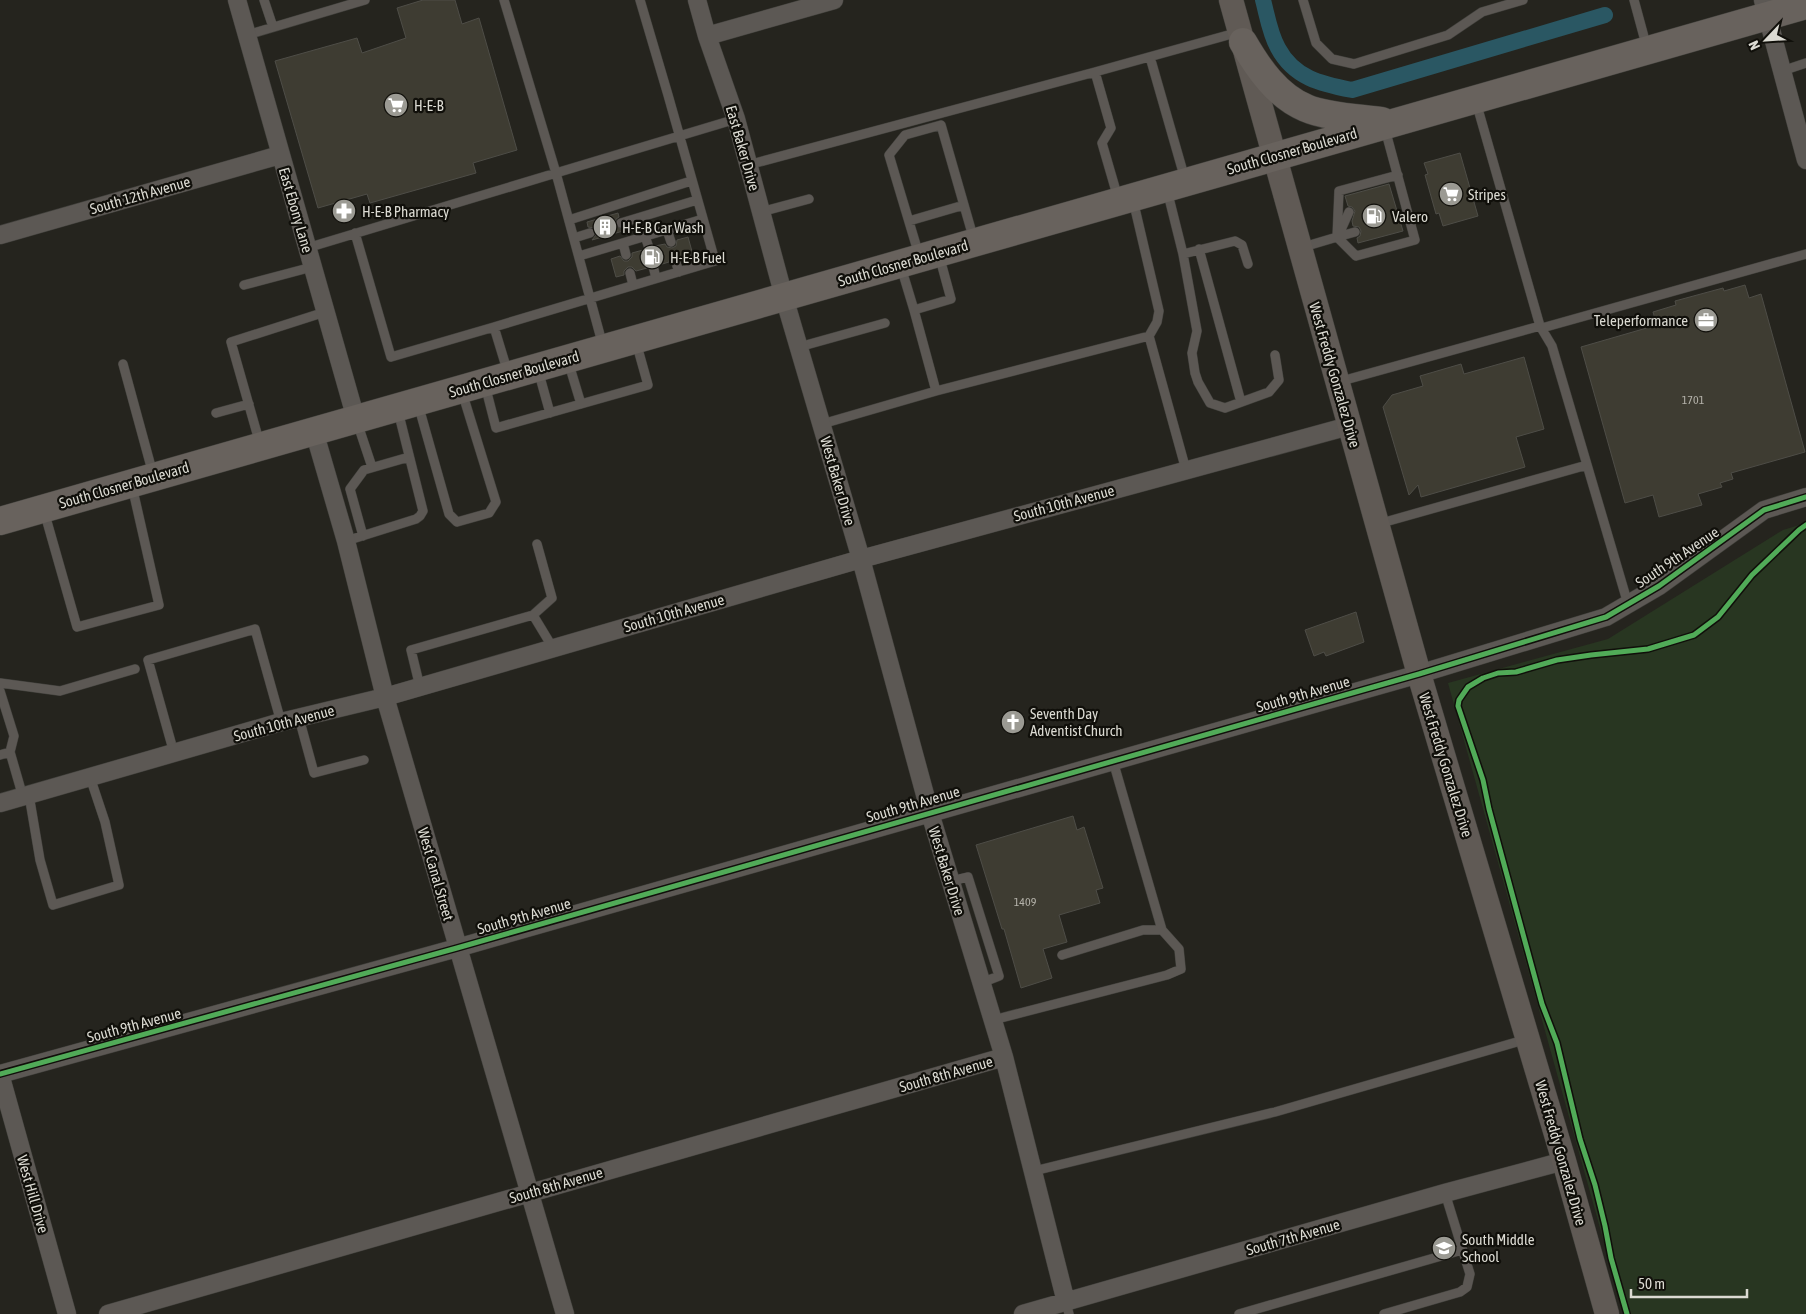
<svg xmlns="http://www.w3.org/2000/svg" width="1806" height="1314" font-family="'Asap Condensed',sans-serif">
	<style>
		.green { fill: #283621 }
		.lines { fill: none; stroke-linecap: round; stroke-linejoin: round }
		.canal { stroke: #2a5763; stroke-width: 16 }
		.building { fill: #3e3c32; stroke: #4e4d47 }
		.lane-casing { stroke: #41403c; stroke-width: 10 }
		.street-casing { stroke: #41403c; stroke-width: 19 }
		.secondary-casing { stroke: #41403c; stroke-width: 25 }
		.primary-casing { stroke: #41403c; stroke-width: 29 }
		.lane { stroke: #5c5854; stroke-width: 9 }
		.street { stroke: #5c5854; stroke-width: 18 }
		.secondary { stroke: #605a55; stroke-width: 24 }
		.primary { stroke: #68625d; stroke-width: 28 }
		.cycleway-casing { stroke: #100f0a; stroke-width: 8 }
		.cycleway { stroke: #51ab58; stroke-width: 5 }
		.labels { text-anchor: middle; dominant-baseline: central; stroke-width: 4.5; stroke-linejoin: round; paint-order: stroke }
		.number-label { font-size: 12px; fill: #b4b2aa }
		.poi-label { font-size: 15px; fill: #dbdad2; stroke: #100f0a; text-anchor: start }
		.street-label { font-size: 15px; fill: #dbdad2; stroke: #100f0a }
	</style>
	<rect width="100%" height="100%" fill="#25241e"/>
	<path class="green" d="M 1806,523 L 1806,1314 L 1624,1314 L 1448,683 L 1608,639 L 1783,530 Z"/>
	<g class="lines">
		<path class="canal" d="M 1263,0 C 1267,15 1270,34 1278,48 C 1294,78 1321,84 1352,90 L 1605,15"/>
	</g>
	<path class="building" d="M 423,0 L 455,0 L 462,24 L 479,18 L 517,150 L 473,163 L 476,173 L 370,203 L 367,194 L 318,208 L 275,61 L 357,38 L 362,53 L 406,38 L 397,8 Z
		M 1460,153 L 1478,216 L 1443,226 L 1439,213 L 1436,214 L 1425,175 L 1428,174 L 1424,163 Z
		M 1389,184 L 1403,231 L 1358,243 L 1357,238 L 1360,236 L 1361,231 L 1359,227 L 1353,226 L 1352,221 L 1355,211 L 1352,207 L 1348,206 L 1345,196 Z
		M 618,213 L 619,217 L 616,219 L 615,224 L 623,231 L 592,240 L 596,235 L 596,232 L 594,228 L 588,227 L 587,222 Z
		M 688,237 L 693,255 L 681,258 L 679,255 L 674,254 L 670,256 L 669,262 L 659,265 L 655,260 L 651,260 L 647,264 L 647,268 L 636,271 L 632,267 L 628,267 L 624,271 L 624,275 L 616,277 L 611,259 L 620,256 L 624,261 L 628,261 L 632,257 L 632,253 L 643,250 L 645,253 L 650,254 L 654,252 L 655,246 L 665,244 L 667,247 L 672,248 L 676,246 L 677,240 Z
		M 1745,285 L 1749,298 L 1761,294 L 1805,452 L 1731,473 L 1733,479 L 1720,483 L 1722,487 L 1698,494 L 1702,505 L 1659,517 L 1653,495 L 1625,503 L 1581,347 L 1657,325 L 1653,312 L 1676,305 L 1675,301 L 1723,288 L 1724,291 Z
		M 1524,357 L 1544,429 L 1516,437 L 1525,467 L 1421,497 L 1418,485 L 1409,495 L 1383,407 L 1392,395 L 1423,386 L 1420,376 L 1461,364 L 1464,374 Z
		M 1356,612 L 1364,642 L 1326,656 L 1324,652 L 1314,656 L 1305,630 Z
		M 1073,816 L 1077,830 L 1084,827 L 1103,888 L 1096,890 L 1100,903 L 1059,915 L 1067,942 L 1043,949 L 1052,978 L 1021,988 L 1004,929 L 1002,929 L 976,845 Z"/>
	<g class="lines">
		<g class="lane-casing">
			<path id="lane" d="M 264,0 L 273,27
				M 504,0 L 556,173 L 736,119
				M 1303,0 L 1316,43 L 1332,59 L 1354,64 L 1448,35 L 1482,12 L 1523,0
				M 1634,0 L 1647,48
				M 247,35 L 365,0
				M 1150,57 L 1185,179
				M 1782,71 L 1806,63
				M 1476,102 L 1540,326 L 1552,346 L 1628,604
				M 748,165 L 1095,72
				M 1167,190 L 1183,254 L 1197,331 L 1192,353 L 1195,373 L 1198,382 L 1210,403 L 1225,408 L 1269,392 L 1279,380 L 1275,355
				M 1118,198 L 1102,143 L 1111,128 L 1095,72 L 1239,32
				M 1133,200 L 1159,311 L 1157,322 L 1149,336
				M 761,212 L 809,199
				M 569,220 L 691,181
				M 909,221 L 964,205
				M 621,223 L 697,200
				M 667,230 L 671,242
				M 1340,232 L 1349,212
				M 355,233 L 391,357 L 494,327
				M 645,236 L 649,248
				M 1337,237 L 1339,191 L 1398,175
				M 1337,237 L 1355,232
				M 574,238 L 590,233
				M 623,243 L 626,255
				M 307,248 L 556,173 L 603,346
				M 1300,248 L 1337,237 L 1356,256 L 1415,240 L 1385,129
				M 1199,249 L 1241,402
				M 1183,254 L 1235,241 L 1242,245 L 1248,264
				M 919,255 L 889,155 L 905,135 L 941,125 L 974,240
				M 579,256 L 703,219
				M 675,260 L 679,272
				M 653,266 L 656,278
				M 901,267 L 914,310
				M 630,273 L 633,285
				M 244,285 L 312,267
				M 1542,328 L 1806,254
				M 799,347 L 885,323
				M 568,361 L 581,404
				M 123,364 L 153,474
				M 538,370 L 550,413
				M 508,373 L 494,327 L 715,261 L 668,95 L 640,0
				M 1338,382 L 1540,326
				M 485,385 L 496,428 L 648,385 L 636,342
				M 936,391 L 914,310 L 951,299 L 939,255
				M 418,404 L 449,514 L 457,522 L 489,513 L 496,502 L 462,392
				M 216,413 L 249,404
				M 357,422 L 372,467
				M 822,424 L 936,391 L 1149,336 L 1186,470
				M 260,444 L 231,342 L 325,312
				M 44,511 L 77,627 L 159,605 L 132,486
				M 1378,524 L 1587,465
				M 363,536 L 350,489 L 364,470 L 409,457
				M 346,541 L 416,519 L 420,516 L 423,511 L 398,411
				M 533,615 L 552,598 L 537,544
				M 0,683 L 60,691 L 135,669
				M 420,687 L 411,650 L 533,615 L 553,648
				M 0,691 L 14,736 L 10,752
				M 299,718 L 314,773 L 364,760
				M 174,753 L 148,660 L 255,629 L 281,722
				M 0,755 L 10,752 L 23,797
				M 29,795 L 40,860 L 53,905 L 119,885 L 105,822 L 90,777
				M 951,881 L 968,877 L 999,976 L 981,983
				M 1062,955 L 1143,930 L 1162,930
				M 993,1020 L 1167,975 L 1181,969 L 1179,949 L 1162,930 L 1113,761
				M 1034,1171 L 1275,1112 L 1527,1039
				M 1066,1302 L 1069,1314
				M 1239,1314 L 1462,1250
				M 1384,1314 L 1460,1292 L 1467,1287 L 1470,1274 L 1445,1193"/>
		</g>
		<g class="street-casing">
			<path id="street" d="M 237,0 L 356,419
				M 697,0 L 707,36 L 736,119 L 784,297 L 861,559 L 930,813 L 1004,1057 L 1066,1302
				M 1763,0 L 1806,160
				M 707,36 L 834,0
				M 0,235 L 280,155
				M 314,431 L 346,541 L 385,697 L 565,1314
				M 0,803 L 281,722 L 385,697 L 861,559 L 1349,426
				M 0,1074 L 457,948 L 1419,674 L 1606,617 L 1659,586 L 1764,510 L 1806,497
				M 0,1074 L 67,1314
				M 108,1314 L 1004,1057
				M 1023,1314 L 1445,1193 L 1564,1161"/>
		</g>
		<g class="secondary-casing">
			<path id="secondary" d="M 1231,0 L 1419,674 L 1564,1161 L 1607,1314"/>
		</g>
		<g class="primary-casing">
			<path id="primary" d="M 1243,42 C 1258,68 1277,96 1306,108 C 1326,117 1360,118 1382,121
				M 0,521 L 1806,5"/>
		</g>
		<use href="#lane" class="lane"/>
		<use href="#street" class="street"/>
		<use href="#secondary" class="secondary"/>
		<use href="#primary" class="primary"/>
		<g class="cycleway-casing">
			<path id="cycleway" d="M 0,1074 L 457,948 L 1419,674 L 1606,617 L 1659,586 L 1764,510 L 1806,497
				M 1627,1314 L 1611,1258 L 1605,1226 L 1595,1185 L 1580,1139 L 1557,1043 L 1542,1004 L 1489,809 L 1483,780 L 1458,706 L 1459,700 L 1468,687 L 1483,678 L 1498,673 L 1516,672 L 1557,660 L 1591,655 L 1648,649 L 1694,635 L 1718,617 L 1752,575 L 1799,530 L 1806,525"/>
		</g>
		<use href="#cycleway" class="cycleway"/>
	</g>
	<defs>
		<g id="supermarket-disc" transform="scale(1.25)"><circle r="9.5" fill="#9b9a93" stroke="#100f0a"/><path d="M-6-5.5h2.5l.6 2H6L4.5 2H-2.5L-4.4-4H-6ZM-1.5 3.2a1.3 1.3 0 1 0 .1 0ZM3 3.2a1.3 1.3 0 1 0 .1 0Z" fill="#fff"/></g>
		<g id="pharmacy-disc" transform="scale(1.25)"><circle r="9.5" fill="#9b9a93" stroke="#100f0a"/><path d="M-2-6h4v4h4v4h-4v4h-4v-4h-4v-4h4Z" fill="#fff"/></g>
		<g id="fuel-disc" transform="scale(1.25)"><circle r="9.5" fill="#9b9a93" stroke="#100f0a"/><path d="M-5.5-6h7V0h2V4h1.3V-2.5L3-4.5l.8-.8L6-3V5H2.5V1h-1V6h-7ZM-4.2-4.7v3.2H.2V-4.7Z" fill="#fff"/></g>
		<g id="building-disc" transform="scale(1.25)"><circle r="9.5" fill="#9b9a93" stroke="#100f0a"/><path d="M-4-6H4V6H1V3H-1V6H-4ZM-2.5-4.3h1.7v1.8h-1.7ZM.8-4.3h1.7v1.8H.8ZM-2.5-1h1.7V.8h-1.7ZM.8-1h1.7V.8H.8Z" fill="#fff"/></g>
		<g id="office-disc" transform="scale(1.25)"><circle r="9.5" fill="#9b9a93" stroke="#100f0a"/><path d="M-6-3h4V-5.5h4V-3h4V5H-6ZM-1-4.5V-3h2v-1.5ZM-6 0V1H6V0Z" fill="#fff"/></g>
		<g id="church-disc" transform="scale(1.25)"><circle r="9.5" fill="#9b9a93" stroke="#100f0a"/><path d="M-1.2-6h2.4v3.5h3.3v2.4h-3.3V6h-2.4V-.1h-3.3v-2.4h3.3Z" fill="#fff"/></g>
		<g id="school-disc" transform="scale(1.25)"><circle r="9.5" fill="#9b9a93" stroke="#100f0a"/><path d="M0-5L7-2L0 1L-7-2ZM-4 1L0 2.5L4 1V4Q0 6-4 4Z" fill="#fff"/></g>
	</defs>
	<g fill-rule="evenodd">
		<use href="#supermarket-disc" x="396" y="105"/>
		<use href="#supermarket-disc" x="1451" y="194"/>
		<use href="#pharmacy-disc" x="344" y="211"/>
		<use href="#fuel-disc" x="1374" y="216"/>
		<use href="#building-disc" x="605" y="227"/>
		<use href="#fuel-disc" x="652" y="257"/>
		<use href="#office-disc" x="1706" y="320"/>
		<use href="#church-disc" x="1013" y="722"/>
		<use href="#school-disc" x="1444" y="1248"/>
	</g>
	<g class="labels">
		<g class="number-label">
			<text x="1693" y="400">1701</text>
			<text x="1025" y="902">1409</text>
		</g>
		<g class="poi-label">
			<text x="414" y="105">H-E-B</text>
			<text x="1468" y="194">Stripes</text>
			<text x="362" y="211">H-E-B Pharmacy</text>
			<text x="1392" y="216">Valero</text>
			<text x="622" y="227">H-E-B Car Wash</text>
			<text x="670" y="257">H-E-B Fuel</text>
			<text x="1688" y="320" text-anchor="end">Teleperformance</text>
			<text x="1030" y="713">Seventh Day<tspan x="1030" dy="17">Adventist Church</tspan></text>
			<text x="1462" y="1239">South Middle<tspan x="1462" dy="17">School</tspan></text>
		</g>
		<g class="street-label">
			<text transform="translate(743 148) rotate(74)">East Baker Drive</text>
			<text transform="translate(1292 151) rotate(-16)">South Closner Boulevard</text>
			<text transform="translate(140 195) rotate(-16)">South 12th Avenue</text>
			<text transform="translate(296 210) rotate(74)">East Ebony Lane</text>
			<text transform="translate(903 263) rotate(-16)">South Closner Boulevard</text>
			<text transform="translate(514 374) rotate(-16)">South Closner Boulevard</text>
			<text transform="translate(1335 375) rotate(74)">West Freddy Gonzalez Drive</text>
			<text transform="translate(838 481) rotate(74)">West Baker Drive</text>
			<text transform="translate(124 485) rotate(-16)">South Closner Boulevard</text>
			<text transform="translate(1064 503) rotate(-15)">South 10th Avenue</text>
			<text transform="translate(1677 557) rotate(-34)">South 9th Avenue</text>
			<text transform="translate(674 613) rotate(-16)">South 10th Avenue</text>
			<text transform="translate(1303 694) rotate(-16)">South 9th Avenue</text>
			<text transform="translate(284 723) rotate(-15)">South 10th Avenue</text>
			<text transform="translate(1446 765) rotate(73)">West Freddy Gonzalez Drive</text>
			<text transform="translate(913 804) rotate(-16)">South 9th Avenue</text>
			<text transform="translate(947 871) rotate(73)">West Baker Drive</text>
			<text transform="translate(436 874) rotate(74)">West Canal Street</text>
			<text transform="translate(524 916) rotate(-16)">South 9th Avenue</text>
			<text transform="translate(134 1025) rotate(-15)">South 9th Avenue</text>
			<text transform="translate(946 1074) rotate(-16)">South 8th Avenue</text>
			<text transform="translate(1561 1153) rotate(74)">West Freddy Gonzalez Drive</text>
			<text transform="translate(556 1185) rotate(-16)">South 8th Avenue</text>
			<text transform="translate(33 1194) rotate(74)">West Hill Drive</text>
			<text transform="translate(1293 1237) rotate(-16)">South 7th Avenue</text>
		</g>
	</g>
	<g transform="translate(1766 40) rotate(245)" stroke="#100f0a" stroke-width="4" paint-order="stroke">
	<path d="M0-4L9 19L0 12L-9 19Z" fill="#dbdad2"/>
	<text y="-8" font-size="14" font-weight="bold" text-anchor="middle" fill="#dbdad2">N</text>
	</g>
	<path d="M1631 1289v8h116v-8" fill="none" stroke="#dbdad2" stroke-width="2.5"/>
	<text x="1638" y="1289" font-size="15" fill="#dbdad2" stroke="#100f0a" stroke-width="4" paint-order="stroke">50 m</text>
</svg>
